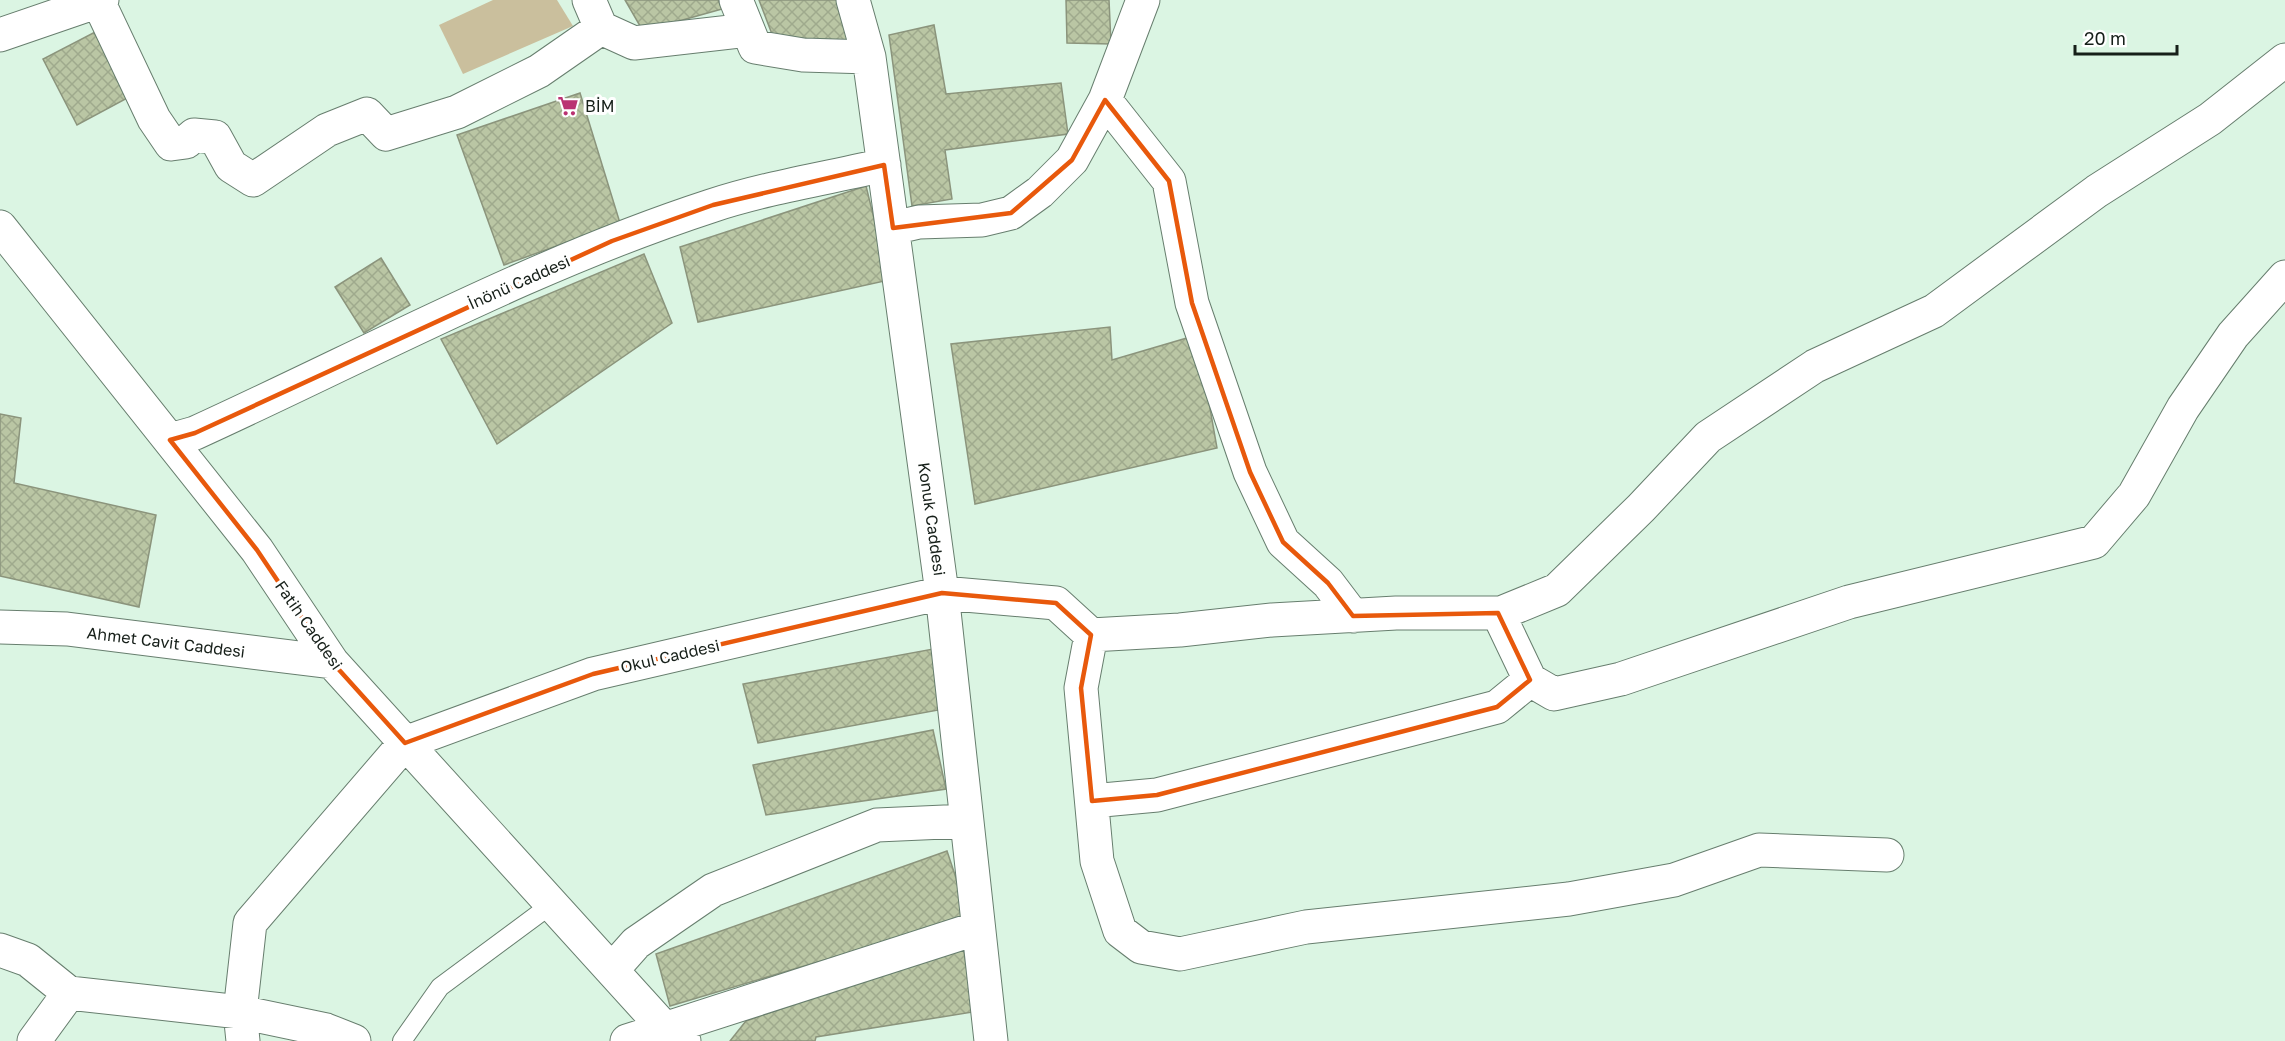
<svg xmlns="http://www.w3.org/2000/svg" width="2285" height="1041" font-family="'Golos Text',sans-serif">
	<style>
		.green { fill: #cabf9d }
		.building { fill: url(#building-cross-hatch); stroke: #8b947c; stroke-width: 1.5 }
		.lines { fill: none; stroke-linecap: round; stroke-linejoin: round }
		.lane-casing { stroke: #677e6e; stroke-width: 20 }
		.street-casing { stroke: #677e6e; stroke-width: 35 }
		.lane { stroke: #fff; stroke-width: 18 }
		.street { stroke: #fff; stroke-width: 33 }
		.marked { fill: none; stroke: #e8590c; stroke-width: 4.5; stroke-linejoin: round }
		.labels { text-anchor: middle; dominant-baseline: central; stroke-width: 6; stroke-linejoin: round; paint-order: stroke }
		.poi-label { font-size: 16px; fill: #161f19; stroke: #fff; text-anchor: start }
		.street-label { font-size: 16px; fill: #161f19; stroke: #fff }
	</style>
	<defs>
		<pattern id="building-cross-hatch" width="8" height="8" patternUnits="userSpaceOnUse" patternTransform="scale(1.5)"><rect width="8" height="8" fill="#bac6a4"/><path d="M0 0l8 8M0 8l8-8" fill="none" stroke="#9faa8d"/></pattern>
	</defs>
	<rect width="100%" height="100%" fill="#dbf5e3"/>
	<path class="green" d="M 493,0 L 557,0 L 573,26 L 463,74 L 439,25 Z"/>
	<path class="building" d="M 625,0 L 718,0 L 722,9 L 643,31 Z
		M 759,0 L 843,0 L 854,43 L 775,42 Z
		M 1066,0 L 1109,0 L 1111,44 L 1067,43 Z
		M 934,25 L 946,94 L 1061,83 L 1068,134 L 945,150 L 952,199 L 912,206 L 889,35 Z
		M 99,30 L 133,95 L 77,125 L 43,59 Z
		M 580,93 L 620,223 L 504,265 L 457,135 Z
		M 866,186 L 889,280 L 698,322 L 680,247 Z
		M 644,254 L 672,323 L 497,444 L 441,339 Z
		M 381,258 L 410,305 L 364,333 L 335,287 Z
		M 1110,327 L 1112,360 L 1197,335 L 1217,448 L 975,504 L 951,344 Z
		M 0,414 L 21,418 L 14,483 L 156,515 L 139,607 L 0,576 Z
		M 933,649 L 944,709 L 758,743 L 743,684 Z
		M 933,730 L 946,789 L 766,815 L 753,765 Z
		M 947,851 L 969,917 L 670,1006 L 656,954 Z
		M 963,945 L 973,1012 L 816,1037 L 815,1041 L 730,1041 L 746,1021 Z"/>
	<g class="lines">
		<g class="lane-casing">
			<path id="lane" d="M 402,1041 L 440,987 L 552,904"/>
		</g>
		<g class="street-casing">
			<path id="street" d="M 736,0 L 755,47 L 803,55 L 869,57
				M 853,0 L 869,57 L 942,593 L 991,1041
				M 98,1 L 154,119 L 171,144 L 186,142 L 194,135 L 215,137 L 231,166 L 253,180 L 327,130 L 367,114 L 386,134 L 457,112 L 539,71 L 601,28 L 589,0
				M 601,28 L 634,43 L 748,30
				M 0,35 L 102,0
				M 1105,100 L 1169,181 L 1192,303 L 1250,472 L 1283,542 L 1328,583 L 1353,616
				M 0,227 L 257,550 L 332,662 L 665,1029 L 684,1041
				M 893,228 L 919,222 L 982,220 L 1011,213 L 1040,192 L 1072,160 L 1105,100 L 1143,0
				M 170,440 L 195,433 C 366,355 533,264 711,206 C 765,188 828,178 884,165
				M 1498,613 L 1530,680 L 1554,694 L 1621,679 L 1849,602 L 2094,542 L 2134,495 L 2183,408 L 2233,335 L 2285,277
				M 0,627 L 67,629 L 332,662
				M 1091,635 L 1081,688 L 1097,861 L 1120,931 L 1141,947 L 1180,954 L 1306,927 L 1569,899 L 1674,880 L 1759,850 L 1887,855
				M 1092,801 L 1157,795 L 1497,707 L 1530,680
				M 0,950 L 28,960 L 69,993 L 240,1012 L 326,1030 L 354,1041
				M 612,970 L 636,943 L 713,890 L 877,825 L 967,821
				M 34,1041 L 69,993
				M 243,1041 L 240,1012 L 250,923 L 405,743 L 593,674 L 942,593 L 1056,603 L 1091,635 L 1180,630 L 1272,620 L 1396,613 L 1501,613 L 1557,590 L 1641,508 L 1708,437 L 1815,366 L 1934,311 L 2097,191 L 2210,119 L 2285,60
				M 627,1041 L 978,928"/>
		</g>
		<use href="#lane" class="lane"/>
		<use href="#street" class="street"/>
	</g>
	<path class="marked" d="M 1105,100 L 1169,181 L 1192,303 L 1250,472 L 1283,542 L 1328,583 L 1353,616 L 1498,613 L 1530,680 L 1497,707 L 1157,795 L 1092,801 L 1081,688 L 1091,635 L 1056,603 L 942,593 L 593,674 L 405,743 L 332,662 L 257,550 L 170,440 L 195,433 L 612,241 L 713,205 L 884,165 L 893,228 L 1011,213 L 1072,160 Z"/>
	<defs>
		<g id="supermarket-bare" transform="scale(1.62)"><path d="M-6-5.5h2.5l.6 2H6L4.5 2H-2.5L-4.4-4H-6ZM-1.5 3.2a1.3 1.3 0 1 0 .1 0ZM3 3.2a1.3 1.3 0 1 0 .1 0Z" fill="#ba3272" stroke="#fff" stroke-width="2.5" paint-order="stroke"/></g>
	</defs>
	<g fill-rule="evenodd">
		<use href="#supermarket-bare" x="568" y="106"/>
	</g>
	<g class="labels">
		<g class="poi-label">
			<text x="585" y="106">BİM</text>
		</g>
		<g class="street-label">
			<text transform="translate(519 282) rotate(-24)">İnönü Caddesi</text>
			<text transform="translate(932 519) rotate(82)">Konuk Caddesi</text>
			<text transform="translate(309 625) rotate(55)">Fatih Caddesi</text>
			<text transform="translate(166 642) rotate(7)">Ahmet Cavit Caddesi</text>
			<text transform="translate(670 656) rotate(-13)">Okul Caddesi</text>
		</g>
	</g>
	<path d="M2075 45v9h102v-9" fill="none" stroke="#161f19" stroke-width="3"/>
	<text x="2084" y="45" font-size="18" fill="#161f19" stroke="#ffffff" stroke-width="4.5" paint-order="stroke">20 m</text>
</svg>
